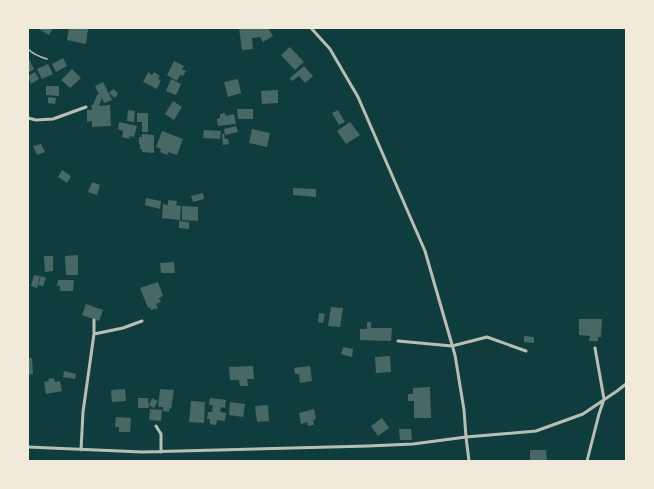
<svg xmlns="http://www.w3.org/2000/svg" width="654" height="489" font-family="Rubik,sans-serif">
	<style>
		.building { fill: #486865 }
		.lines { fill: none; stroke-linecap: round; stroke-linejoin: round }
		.service { stroke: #b8beb3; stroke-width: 1.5 }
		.minor { stroke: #b8beb3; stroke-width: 3 }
	</style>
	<rect width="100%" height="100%" fill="#0f3d3e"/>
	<path class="building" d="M 37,28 L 53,28 L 49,35 Z
		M 69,28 L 81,28 L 88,29 L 86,44 L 67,40 Z
		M 239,28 L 248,28 L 248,29 L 268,28 L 273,36 L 263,42 L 260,37 L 252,38 L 253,49 L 242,50 Z
		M 290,47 L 304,62 L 295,70 L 281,55 Z
		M 28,57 L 34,69 L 28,73 Z
		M 63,58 L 67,66 L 56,72 L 52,64 Z
		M 174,61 L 184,66 L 182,69 L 186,71 L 183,76 L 180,75 L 177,81 L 167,75 Z
		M 48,64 L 53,74 L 42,79 L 37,69 Z
		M 304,66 L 313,76 L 305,83 L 299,76 L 292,81 L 290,78 Z
		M 72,69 L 81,78 L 70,88 L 61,80 Z
		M 35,72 L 39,79 L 31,84 L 28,76 Z
		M 148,72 L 152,75 L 154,72 L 160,76 L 158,79 L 161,80 L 157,89 L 143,82 Z
		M 171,79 L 181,84 L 176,95 L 166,91 Z
		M 238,79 L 241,93 L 228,97 L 224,82 Z
		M 103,82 L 112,100 L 104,103 L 102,98 L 99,106 L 110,105 L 111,126 L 92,127 L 92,121 L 87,122 L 87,110 L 92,110 L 91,105 L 93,105 L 97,95 L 99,94 L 95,86 Z
		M 46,86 L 59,86 L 59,96 L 46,95 Z
		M 113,89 L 118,93 L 115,98 L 109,93 Z
		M 278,90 L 278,103 L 262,104 L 261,91 Z
		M 48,97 L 56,98 L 55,104 L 48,103 Z
		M 173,101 L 182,107 L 174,120 L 165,114 Z
		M 237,109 L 253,109 L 253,119 L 238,119 Z
		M 128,110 L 135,111 L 134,122 L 127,121 Z
		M 338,110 L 345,122 L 339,125 L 332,113 Z
		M 137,113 L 148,113 L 148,132 L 142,132 L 142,122 L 137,122 Z
		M 225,113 L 226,116 L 234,114 L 236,124 L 218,126 L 217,119 L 220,118 L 220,114 Z
		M 119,122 L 137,126 L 134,137 L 130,136 L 129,139 L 122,137 L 123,131 L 118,129 Z
		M 350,122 L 360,135 L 346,144 L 337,131 Z
		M 236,126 L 238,132 L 225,135 L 224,129 Z
		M 252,129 L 270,133 L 267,147 L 249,143 Z
		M 204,130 L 221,131 L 220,139 L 203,138 Z
		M 162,131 L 183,139 L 177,155 L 168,152 L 167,155 L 160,152 L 161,149 L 156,147 Z
		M 142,134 L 154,135 L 154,153 L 142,152 L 142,149 L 140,149 L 140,144 L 139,144 L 139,137 L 142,137 Z
		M 222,134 L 224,134 L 225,139 L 228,139 L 229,144 L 223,145 Z
		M 41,144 L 45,152 L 37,155 L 33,146 Z
		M 62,170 L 71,176 L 67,183 L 58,177 Z
		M 92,182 L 100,185 L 97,195 L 88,192 Z
		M 293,188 L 316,189 L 316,197 L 293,195 Z
		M 203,193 L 204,199 L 193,202 L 191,196 Z
		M 146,198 L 161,201 L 160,209 L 145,205 Z
		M 168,200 L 177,201 L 176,205 L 181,206 L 180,220 L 162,218 L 163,204 L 168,205 Z
		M 182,206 L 198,207 L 198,221 L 182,220 Z
		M 179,221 L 189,222 L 189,229 L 179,228 Z
		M 78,255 L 78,275 L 66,275 L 65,256 Z
		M 44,256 L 53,256 L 53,271 L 45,272 Z
		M 174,262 L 175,273 L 161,273 L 160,263 Z
		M 34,275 L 40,276 L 37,288 L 31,286 Z
		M 41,276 L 46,278 L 43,286 L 38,285 Z
		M 58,280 L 74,280 L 73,291 L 60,291 L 60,286 L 57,286 Z
		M 158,282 L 163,296 L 159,298 L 161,302 L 156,304 L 158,308 L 151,310 L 150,307 L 148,308 L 140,288 Z
		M 86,304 L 103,310 L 99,321 L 82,315 Z
		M 331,307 L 343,308 L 340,327 L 328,326 Z
		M 319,313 L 325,314 L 323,323 L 318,322 Z
		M 579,319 L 602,319 L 601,337 L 598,337 L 598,341 L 589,341 L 590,336 L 579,335 Z
		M 367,322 L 371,322 L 371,328 L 392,328 L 391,341 L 360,340 L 360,329 L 367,329 Z
		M 524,336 L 534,337 L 534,343 L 524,342 Z
		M 343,347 L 353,349 L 352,357 L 341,354 Z
		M 390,356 L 391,372 L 376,373 L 375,357 Z
		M 28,358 L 32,358 L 33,374 L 28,375 Z
		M 253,366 L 254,379 L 247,379 L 248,386 L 240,386 L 239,380 L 230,380 L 229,367 Z
		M 310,366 L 312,381 L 300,383 L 299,374 L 295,374 L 294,368 Z
		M 64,371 L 76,374 L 75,379 L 63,377 Z
		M 54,378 L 55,382 L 60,381 L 62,391 L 46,394 L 44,382 L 49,381 L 48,379 Z
		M 430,387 L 431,418 L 414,418 L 414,401 L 408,401 L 408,394 L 413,394 L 413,388 Z
		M 125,389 L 126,401 L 112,402 L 111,390 Z
		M 160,389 L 174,390 L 171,409 L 169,408 L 169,412 L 163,411 L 163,407 L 158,407 Z
		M 138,398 L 148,398 L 149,408 L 138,408 Z
		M 152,398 L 158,401 L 154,408 L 149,405 Z
		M 210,398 L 226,400 L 225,408 L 221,407 L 220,412 L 226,413 L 225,421 L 217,420 L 216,425 L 210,424 L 210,419 L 207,419 L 208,412 L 212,412 L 213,405 L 209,405 Z
		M 191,401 L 205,402 L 204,423 L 189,422 Z
		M 230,402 L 245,404 L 243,417 L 229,415 Z
		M 268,405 L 269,421 L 257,422 L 255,406 Z
		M 150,409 L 162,410 L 161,421 L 149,420 Z
		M 314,409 L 316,419 L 313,420 L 314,425 L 308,426 L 307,422 L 301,424 L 299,413 Z
		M 116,417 L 131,418 L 130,432 L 119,432 L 119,427 L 115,427 Z
		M 382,418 L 389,428 L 378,436 L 371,426 Z
		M 399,429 L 411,429 L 412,440 L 400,440 Z
		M 530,450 L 546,450 L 547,461 L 530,461 Z"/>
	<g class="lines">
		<path class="service" d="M 28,49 C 33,54 40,57 47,59"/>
		<path class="minor" d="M 311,28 L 330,49 L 358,97 L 425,251 L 455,355 L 464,410 L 466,437 L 469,461
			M 28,118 L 36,120 L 53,119 L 86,107
			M 94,334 L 123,328 L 142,321
			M 398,341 L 452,346 L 487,337 L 526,351
			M 156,426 L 161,434 L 161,452
			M 28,447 L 142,452 L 368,446 L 413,444 L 466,437 L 536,431 L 583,414 L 617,391 L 626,384
			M 81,450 L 83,412 L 94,334 L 94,320
			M 587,461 L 599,414 L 604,399 L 595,348"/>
	</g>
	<rect width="654" height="489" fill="none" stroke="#f1e9da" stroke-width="58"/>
</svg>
